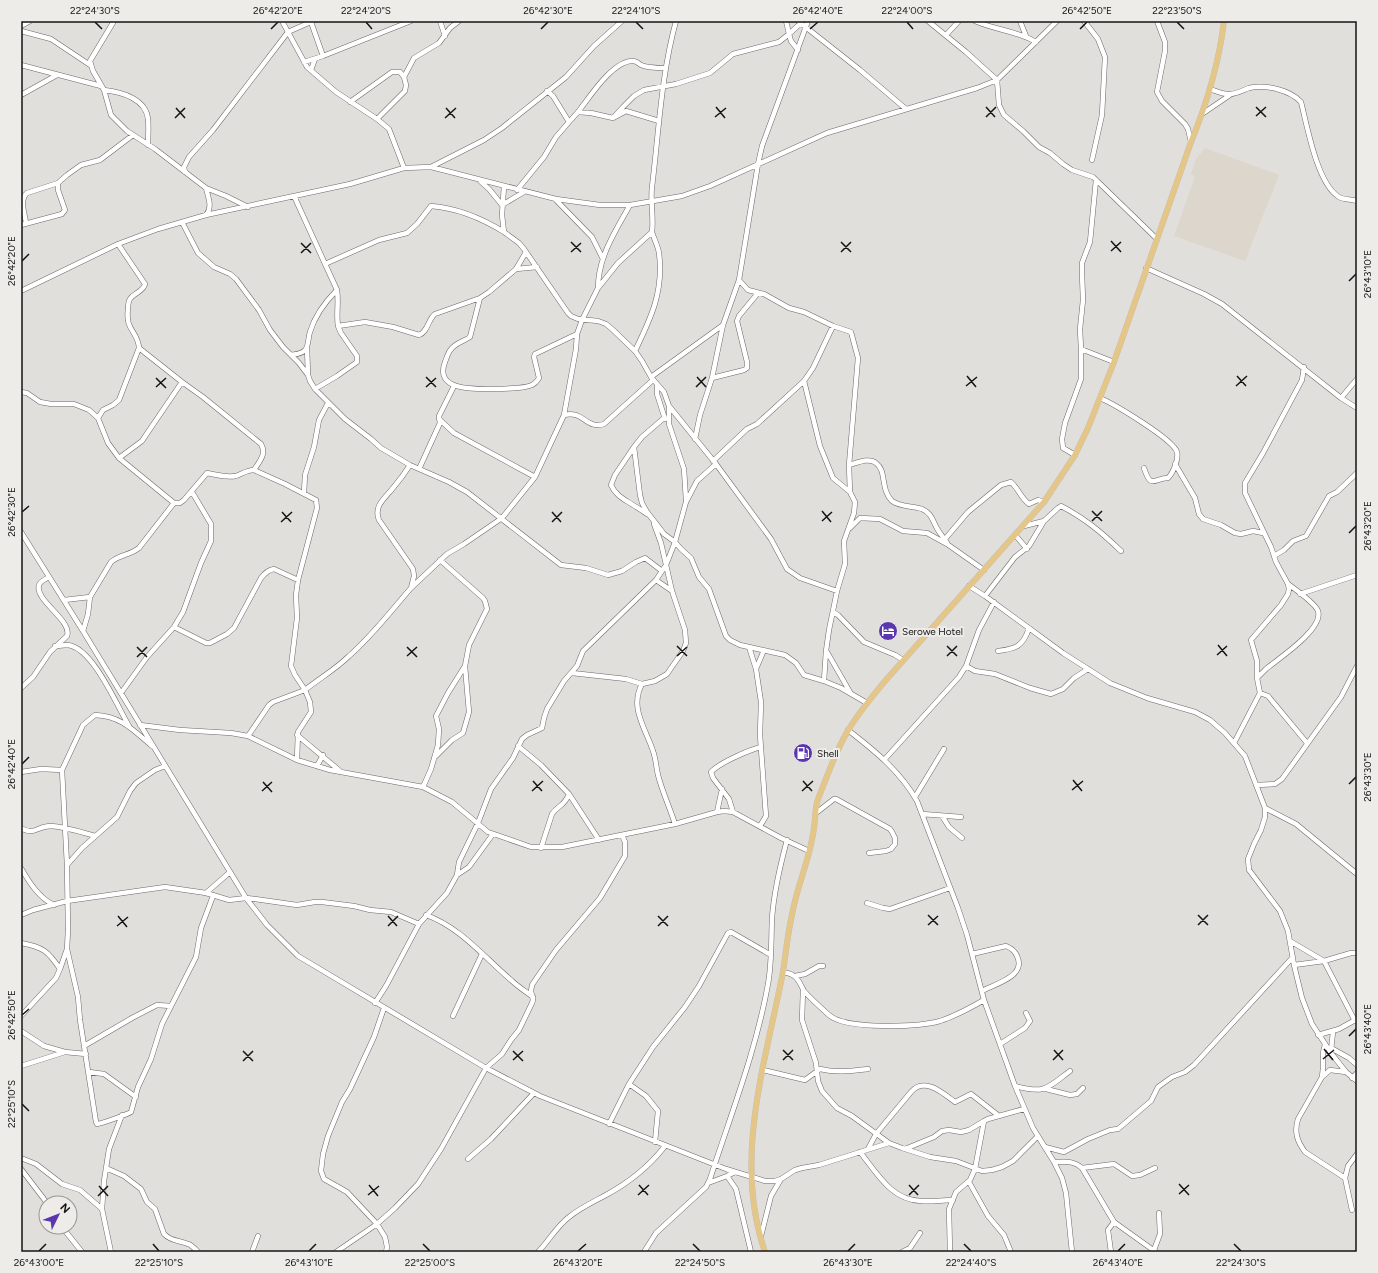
<svg xmlns="http://www.w3.org/2000/svg" width="1378" height="1273" font-family="Figtree,sans-serif">
	<style>
		.built { fill: #dcd6cc }
		.lines { fill: none; stroke-linecap: round; stroke-linejoin: round }
		.minor-casing { stroke: #6a6966; stroke-width: 5.5 }
		.major-casing { stroke: #bdbdbd; stroke-width: 6 }
		.minor { stroke: #fff; stroke-width: 4.5 }
		.major { stroke: #e4c689; stroke-width: 5.5 }
		.ticks { fill: none; stroke: #151413; stroke-width: 1.5 }
		.labels { text-anchor: middle; dominant-baseline: central; stroke-width: 4; stroke-linejoin: round; paint-order: stroke }
		.poi-label { font-size: 10px; fill: #151413; stroke: #eeece9; text-anchor: start }
		.neatline { fill: none; stroke: #151413; stroke-width: 1.5 }
		.ticks-label { font-size: 10px; text-anchor: middle; fill: #151413 }
	</style>
	<rect width="100%" height="100%" fill="#e1dfdc"/>
	<path class="built" d="M 1205,148 L 1279,175 L 1245,261 L 1174,236 L 1195,177 L 1191,174 L 1196,159 Z"/>
	<g class="lines">
		<g class="minor-casing">
			<path id="minor" d="M 114,21 L 90,61 L 93,71 L 104,90 L 111,115 L 127,131 L 155,149 L 206,188 L 226,196 L 248,207
				M 282,21 L 307,67 L 336,92 L 377,119 L 389,129 L 404,168
				M 440,21 L 445,36
				M 786,21 L 789,34
				M 798,21 L 860,70 L 906,109
				M 928,21 L 966,52 L 997,80 L 999,105 L 1004,115 L 1023,131 L 1039,147 L 1050,153 L 1063,164 L 1072,170 L 1093,177 L 1157,239
				M 975,21 C 995,30 1018,31 1036,42
				M 1020,21 L 1026,36
				M 1084,21 L 1098,39 L 1105,57 L 1102,115 L 1092,160
				M 1157,21 L 1165,42 L 1165,51 L 1157,92 L 1162,101 L 1185,124 L 1188,129 L 1191,142
				M 311,22 L 323,56
				M 21,26 L 30,21
				M 21,31 L 51,39 L 90,65
				M 789,34 L 801,23
				M 946,35 L 959,21
				M 304,62 L 323,56 L 411,21
				M 21,65 L 101,86
				M 311,70 L 315,59
				M 1210,89 C 1216,91 1222,94 1228,94 C 1235,95 1243,90 1249,88 C 1265,84 1290,90 1301,102 C 1307,125 1317,184 1339,197 C 1344,200 1351,199 1357,201
				M 104,90 C 122,92 146,99 148,119 C 149,128 148,136 148,145
				M 547,91 L 553,96 L 569,122 L 578,112 L 591,113 L 613,118 L 626,111 L 659,121
				M 21,95 L 57,75
				M 350,102 L 392,72 L 400,72 L 404,77
				M 578,112 C 589,98 613,60 633,61 C 636,61 638,63 641,65 C 648,68 657,68 665,68
				M 1202,114 L 1230,95
				M 613,118 L 623,107 L 634,96 L 644,90 L 676,84 L 710,73 L 733,54 L 779,42 L 789,34 L 791,41 L 798,50
				M 377,119 L 405,91 L 406,85 L 404,77 L 414,58 L 439,43 L 450,28 L 459,21
				M 431,167 L 484,140 L 502,128 L 566,77 L 594,46 L 622,21
				M 185,172 L 184,167 L 189,157 L 213,130 L 288,32 L 313,21
				M 480,181 L 489,189 L 502,205
				M 504,186 L 502,215 L 504,232 L 519,243 L 524,249 L 568,313 L 571,316 L 578,319 L 598,321 L 606,324 L 612,329 L 635,351 L 642,361 L 651,377 L 664,392 L 669,406 L 716,464 L 771,539 L 787,569 L 800,578 L 837,591
				M 206,188 C 208,197 213,207 206,215
				M 517,190 L 544,157 L 556,137 L 569,122
				M 294,196 L 337,290 C 339,303 336,314 338,326 L 365,322 L 393,327 L 419,335 C 428,332 428,319 435,314 L 480,298 L 489,292 L 516,269 L 526,252
				M 556,200 L 592,237 L 603,259
				M 502,205 L 524,192
				M 182,222 L 198,253 L 214,267 L 230,274 L 236,279 L 259,310 L 270,330 L 283,347 L 299,363 L 308,375 L 310,381 L 315,389 L 345,419 L 371,439 L 381,448 L 410,465 L 449,482 L 467,492 L 561,565 L 586,568 L 608,575 L 622,571 L 636,562 L 645,558 L 662,571
				M 26,223 C 25,214 19,200 27,193 L 58,183
				M 21,225 L 62,214 L 65,210 L 58,190 L 58,183 L 67,175 L 81,165 L 100,160 L 133,135
				M 325,264 L 379,240 L 407,233 L 417,224 L 431,206 C 456,208 483,219 504,232
				M 1146,268 L 1204,294 L 1222,304 L 1341,398 L 1357,408
				M 516,269 L 537,267
				M 739,280 L 748,290 L 764,294 L 789,308 L 804,312 L 833,326 L 851,332 L 858,358 L 849,465 L 850,492 L 855,502 L 854,513 L 844,541 L 845,564 L 837,591 L 829,630 L 826,651 L 824,681 L 841,688 L 867,703
				M 598,288 C 598,258 615,231 630,205
				M 21,291 L 118,244 L 158,229 L 206,215 L 350,184 L 404,168 L 431,167 L 556,199 L 600,205 L 630,205 L 682,196 L 710,186 L 827,133 L 977,88 L 997,80 L 1057,21
				M 480,298 L 470,337 C 464,341 456,343 452,348 C 448,352 447,357 445,362 C 433,393 480,389 499,389 C 509,388 523,389 532,385 C 536,383 537,381 539,378 L 534,357 L 535,354 L 577,334
				M 307,347 L 308,375
				M 1081,349 L 1114,362
				M 635,351 C 651,318 664,291 659,253 C 658,246 654,239 652,232
				M 291,355 C 296,354 302,354 305,350 C 309,346 308,337 310,332 C 315,315 325,302 337,290
				M 651,377 L 723,325
				M 712,378 L 744,370 L 747,368 L 747,362 L 737,321 L 739,316 L 758,293
				M 804,381 L 820,446 L 833,478 L 850,492
				M 182,382 L 203,397 L 261,444 C 267,454 259,462 254,470
				M 657,385 L 657,394 L 665,419
				M 315,389 L 337,376 L 357,362 L 357,356 L 341,333 L 338,326
				M 21,392 L 27,393 L 40,402 L 51,404 L 74,404 L 89,410 L 98,418 L 108,443 L 119,458 L 174,503
				M 1100,398 C 1114,404 1173,439 1177,452 C 1179,459 1173,473 1168,478 C 1154,478 1151,490 1144,468
				M 1341,398 L 1357,379
				M 669,406 L 669,424 L 684,469 L 686,500
				M 564,415 C 584,410 586,430 604,424 L 653,380
				M 98,418 L 103,410 L 113,405 L 119,400 L 139,348 C 138,331 125,331 128,309 C 128,306 128,302 130,299 C 134,293 144,291 145,284 L 118,244
				M 664,418 L 642,437 L 634,447 L 640,495 L 642,503 L 647,512 L 664,534 L 675,542 L 681,549 L 691,558 L 699,577 L 709,589 L 726,636 L 730,640 L 740,645 L 785,655 L 796,663 L 804,675 L 824,681
				M 439,419 L 454,433 L 535,477
				M 695,439 L 700,415 L 712,378 L 723,325 L 739,280 L 758,164 L 762,146 L 808,21
				M 634,447 L 615,475 L 611,485 C 616,496 624,499 633,505 C 638,508 643,511 647,514
				M 1075,455 L 1063,448 L 1062,439 L 1065,423 L 1081,379 L 1081,349 L 1080,329 L 1083,300 L 1082,274 L 1082,263 L 1090,242 L 1096,180
				M 119,458 L 142,441 L 146,435 L 182,382 L 139,348
				M 713,461 L 747,429 L 757,424 L 804,381 L 813,368 L 833,326
				M 1175,464 L 1195,498 L 1199,514 L 1203,519 L 1221,525 L 1235,533 L 1241,534 L 1253,531 L 1263,533
				M 410,465 C 405,473 399,481 393,488 C 386,497 373,506 379,520 L 413,569 L 414,576 L 411,588 L 447,554 L 464,544 L 502,518 L 535,477 L 564,415 L 576,349 L 577,334 L 582,320 L 598,288 L 618,263 L 652,232 C 654,217 650,202 652,187 C 659,130 661,76 676,21
				M 849,465 C 857,463 869,457 876,463 C 887,471 880,489 892,501 C 900,507 913,506 922,509 C 933,514 932,521 938,530 C 941,535 944,538 947,543
				M 419,469 L 440,423 L 439,416 L 454,386
				M 304,493 L 305,475 L 314,447 L 319,420 L 328,403
				M 654,524 L 661,543 L 672,591 L 685,630 L 686,643 L 683,651 L 667,674 L 655,681 L 642,684 C 629,708 646,729 653,751 C 656,759 656,767 658,775 C 662,791 670,808 675,824
				M 1024,526 L 1044,521
				M 850,528 L 860,518 L 880,519 L 903,531 L 927,533 L 947,544 L 984,570
				M 21,532 L 83,631 L 246,898 L 267,925 L 298,956 L 486,1068 L 540,1096 L 726,1169 L 765,1181 L 775,1181 L 781,1179 L 795,1170 L 802,1168 L 819,1165 L 889,1143
				M 1016,536 L 1027,549
				M 945,539 L 968,512 L 1001,485 L 1011,482 C 1018,488 1021,498 1029,504 L 1038,500 L 1044,502
				M 1274,556 L 1284,550 L 1293,541 L 1306,536 L 1329,496 L 1337,492 L 1357,473
				M 656,580 L 672,591
				M 969,586 L 985,596 L 1063,653 L 1110,683 L 1147,698 L 1195,712 L 1210,720 L 1225,733 L 1245,756 L 1265,808 L 1265,817 L 1261,830 L 1254,844 L 1248,859 L 1249,870 L 1280,911 L 1288,931 L 1294,965 L 1302,998 L 1312,1024 L 1331,1053 L 1346,1072 L 1357,1081
				M 1300,594 L 1357,575
				M 985,596 L 1015,557 L 1029,546 L 1044,521 L 1058,508 L 1061,506 C 1086,519 1101,532 1121,551
				M 64,600 L 90,597
				M 833,612 L 838,615 L 864,642 L 895,655 L 903,660
				M 174,627 L 206,643 L 210,643 L 227,634 L 234,628 L 261,578 C 265,573 268,570 274,569 L 298,580
				M 83,631 L 88,614 L 90,597 L 111,562 C 119,555 130,555 139,548 L 174,503 L 180,503 L 184,500 L 207,473 C 217,475 225,478 236,476 C 242,474 247,470 254,470 L 285,484 L 316,500 L 317,508 L 298,580 L 296,595 L 297,618 L 291,666 L 295,675 L 305,690 C 320,678 336,669 349,656 C 372,636 391,611 411,588
				M 55,646 C 59,646 64,645 68,645 C 93,648 117,706 129,726
				M 749,647 L 756,669
				M 998,651 C 1015,649 1023,647 1029,628
				M 827,652 L 850,692
				M 966,666 L 975,671 L 995,674 L 1030,688 L 1051,694 L 1063,689 L 1074,678 L 1088,669
				M 572,673 L 626,679 L 642,684
				M 1257,678 C 1260,675 1263,672 1266,669 C 1278,659 1324,629 1318,611 C 1315,603 1296,590 1288,584
				M 21,688 L 33,677 L 50,652 L 67,636 C 73,621 34,600 39,585 C 40,581 46,579 49,577
				M 121,693 L 147,657 L 174,627 L 183,612 L 201,563 L 211,541 L 211,524 L 192,492
				M 1260,693 L 1268,696 L 1307,743
				M 140,725 L 180,730 L 231,733 L 248,736 L 297,760 L 330,770 L 423,787 L 452,802 L 488,832 L 531,847 L 562,847 L 675,824 L 717,812 L 724,811 L 733,812 L 781,838 L 809,851
				M 848,730 C 875,751 900,771 917,801 L 958,908 L 967,935 L 984,1000 L 1015,1086 L 1033,1128 L 1054,1162 L 1062,1178 L 1066,1193 L 1072,1252
				M 297,735 L 340,771
				M 248,736 L 269,705 L 273,702 L 305,690 L 310,702 L 311,712 L 298,732 L 297,760
				M 1234,743 L 1260,693 L 1257,678 L 1257,661 L 1251,640 L 1281,605 L 1288,594 L 1289,589 L 1288,584 L 1276,562 L 1271,547 L 1245,493 L 1245,483 L 1263,453 L 1302,380 L 1304,367
				M 518,746 L 541,765 L 569,794 L 599,840
				M 434,758 L 452,740 L 463,733 L 469,712 L 465,666
				M 885,759 L 959,677 L 966,666 L 979,630 L 994,602
				M 317,766 L 323,755
				M 21,772 L 41,769 L 62,770 L 83,725 L 95,715 C 121,716 133,730 152,746
				M 1257,785 L 1275,784 L 1282,779 L 1341,697 L 1357,666
				M 423,787 L 431,769 L 438,745 L 439,729 L 436,716 L 448,693 L 465,666 L 469,645 L 487,609 L 485,601 L 483,598 L 440,560
				M 915,797 L 944,749
				M 1265,808 L 1296,824 L 1357,874
				M 717,812 L 722,789
				M 733,812 L 729,799 L 713,778 L 711,772 C 719,763 749,750 761,747
				M 816,813 L 834,799 L 836,799 L 890,829 L 892,832 L 895,838 L 895,844 L 891,849 L 886,851 L 869,853
				M 922,814 L 961,817
				M 942,816 L 949,827 L 962,838
				M 760,826 L 766,816 L 760,735 L 761,702 L 756,669 L 764,650
				M 21,828 C 34,836 37,826 51,826 C 66,827 81,832 95,836
				M 541,848 L 552,814 C 558,805 564,807 569,794
				M 67,865 L 82,848 L 117,817 L 130,791 L 136,783 L 155,770 L 165,766
				M 21,868 C 29,882 39,898 54,905
				M 457,875 L 459,862 L 478,823 L 491,789 L 513,758 L 522,739 L 527,735 L 542,728 L 544,718 L 547,709 L 564,681 L 577,666 L 583,651 L 656,580 L 666,565 L 675,542 L 686,502 L 697,481 L 716,464
				M 206,893 L 230,872
				M 867,903 L 883,908 L 890,909 L 950,888
				M 21,915 L 33,910 L 67,901 L 165,887 L 206,893 L 229,900 L 246,898 L 255,899 L 297,905 L 315,902 L 322,902 L 354,906 L 370,910 L 391,912 L 419,924
				M 426,915 C 460,927 484,957 511,980 C 517,986 525,991 533,997
				M 1290,941 L 1324,961 L 1355,1021
				M 21,943 C 43,947 48,951 60,969
				M 67,949 L 78,997 L 80,1020 L 96,1122 L 97,1124 C 101,1124 128,1114 131,1112 L 138,1087 L 151,1059 L 162,1024 L 196,957 L 201,928 L 213,896
				M 972,954 L 1006,946 C 1011,948 1015,951 1017,956 C 1027,976 995,984 982,991
				M 1294,965 L 1324,961 L 1351,953 L 1357,953
				M 783,972 C 786,973 791,973 794,976 C 799,979 801,986 804,991 C 811,999 820,1007 829,1015 C 846,1030 918,1027 940,1021 C 956,1016 970,1008 984,1000
				M 795,976 L 805,974 L 819,966 L 823,966
				M 803,989 L 802,1020 L 816,1063 L 818,1081 L 822,1091 L 837,1108 L 852,1116 L 889,1143 L 902,1148 L 930,1157 L 956,1161 L 982,1171 L 992,1170 L 1002,1167 L 1013,1161 L 1038,1136
				M 375,1003 L 386,986 L 419,924 L 447,893 L 457,875 L 469,867 L 493,834
				M 384,1008 L 374,1037 L 350,1089 L 342,1102 L 328,1136 L 323,1154 L 321,1171 L 324,1179 L 347,1192 L 377,1224 L 385,1237 L 387,1247 L 386,1252
				M 21,1016 L 56,978 L 60,969 L 67,949 L 68,930 L 67,865 L 62,770
				M 453,1016 L 482,954
				M 21,1031 L 44,1046 L 65,1052 L 86,1054
				M 1318,1035 L 1339,1029 L 1357,1019
				M 1000,1044 L 1025,1028 L 1030,1021 L 1026,1013
				M 1325,1044 L 1323,1053 L 1323,1068 L 1322,1077 L 1298,1119 C 1294,1132 1297,1141 1305,1152 L 1345,1178 L 1352,1210
				M 84,1046 L 132,1018 L 157,1005 L 171,1006
				M 1331,1048 L 1349,1058 L 1357,1065
				M 1331,1050 L 1333,1032
				M 21,1066 L 65,1052
				M 763,1070 L 805,1080 L 820,1069 C 836,1073 851,1071 868,1069
				M 89,1072 L 104,1074 L 136,1097
				M 1322,1077 L 1330,1070 L 1346,1072
				M 1352,1078 L 1357,1073
				M 629,1084 L 646,1096 L 658,1111 L 655,1142
				M 1015,1086 C 1045,1094 1046,1089 1070,1071
				M 1046,1089 L 1070,1095 L 1077,1094 L 1083,1088
				M 609,1124 L 629,1084 L 653,1047 L 685,1007 L 699,986 L 728,933 L 731,932 L 771,955
				M 1045,1147 L 1064,1152 L 1088,1139 L 1110,1130 L 1118,1129 L 1151,1101 L 1158,1087 L 1172,1077 L 1185,1072 L 1194,1065 L 1293,957
				M 868,1149 L 876,1134 L 911,1092 C 924,1076 943,1093 955,1102 L 971,1094 L 999,1116
				M 905,1149 L 934,1137 L 942,1131 L 949,1130 L 961,1132 L 969,1130 L 984,1121
				M 860,1152 C 877,1173 891,1200 921,1201 C 931,1202 942,1200 953,1200
				M 21,1158 L 36,1164 L 62,1184 L 80,1190 L 102,1209
				M 468,1159 L 491,1139 L 534,1093
				M 1054,1162 C 1065,1162 1073,1160 1082,1168 L 1114,1222 L 1156,1252
				M 106,1168 L 124,1176 L 141,1189 L 147,1202 L 155,1209 L 164,1234 C 172,1242 179,1240 188,1244 C 192,1245 195,1249 198,1252
				M 1082,1168 L 1114,1164 L 1132,1176 L 1140,1175 L 1155,1168
				M 21,1169 L 47,1203
				M 727,1176 L 736,1189 L 751,1252
				M 1345,1178 L 1348,1166 L 1357,1154
				M 969,1182 L 988,1216 L 1004,1235 L 1011,1252
				M 708,1183 L 727,1176 L 735,1172
				M 62,1227 L 82,1252
				M 761,1236 L 771,1196 L 781,1179
				M 1154,1250 L 1160,1234 L 1159,1213
				M 111,1252 L 102,1209 L 104,1181 L 109,1149 L 122,1115
				M 252,1252 L 258,1236
				M 336,1252 L 377,1224 L 395,1208 L 418,1184 L 441,1149 L 486,1068 L 502,1054 L 511,1040 L 519,1030 L 532,1003 L 533,1000 L 531,991 L 532,985 L 536,979 L 556,950 L 600,898 L 625,856 L 625,842 L 622,835
				M 538,1252 C 549,1241 556,1227 569,1217 C 580,1208 593,1202 606,1195 C 630,1182 648,1168 665,1146
				M 644,1252 L 656,1233 L 706,1187 L 710,1179 C 731,1114 756,1051 768,984 C 772,962 771,940 772,918 C 774,891 780,866 787,840
				M 902,1252 L 910,1248 L 920,1233
				M 950,1252 L 949,1209 L 956,1192 L 970,1180 L 975,1169 L 984,1121 L 988,1119 L 1024,1109
				M 1111,1252 L 1108,1230 L 1114,1222"/>
		</g>
		<g class="major-casing">
			<path id="major" d="M 765,1252 C 733,1160 765,1064 783,972 C 786,952 788,930 793,910 C 798,884 809,860 813,834 C 815,825 815,816 816,807 C 817,800 821,791 824,784 C 831,766 838,746 849,729 C 859,712 872,697 885,681 L 1044,502 L 1075,455 L 1088,428 L 1114,362 L 1191,142 C 1207,103 1219,63 1224,21"/>
		</g>
		<use href="#minor" class="minor"/>
		<use href="#major" class="major"/>
	</g>
	<path class="ticks" d="M 95,22 L 102,29M 366,22 L 372,29M 636,22 L 643,29M 907,22 L 913,29M 1177,22 L 1184,29M 271,29 L 278,22M 541,29 L 548,22M 810,29 L 818,22M 1080,29 L 1087,22M 716,107 L 725,118M 986,107 L 995,117M 1256,107 L 1266,117M 176,108 L 185,118M 446,108 L 455,118M 1256,116 L 1266,107M 715,117 L 726,108M 986,117 L 996,107M 175,118 L 185,108M 445,118 L 456,108M 1111,241 L 1121,252M 571,242 L 581,252M 841,242 L 851,252M 301,243 L 311,253M 1111,251 L 1121,242M 571,252 L 581,243M 841,252 L 851,242M 301,253 L 311,243M 22,261 L 29,254M 1349,281 L 1356,274M 967,376 L 976,387M 1237,376 L 1246,386M 426,377 L 436,387M 697,377 L 706,387M 156,378 L 166,388M 966,386 L 977,377M 1236,386 L 1247,376M 156,387 L 166,378M 426,387 L 436,378M 696,387 L 706,377M 822,511 L 831,522M 1092,511 L 1102,521M 22,512 L 29,506M 282,512 L 291,522M 552,512 L 561,522M 822,521 L 832,512M 1092,521 L 1102,511M 281,522 L 292,512M 552,522 L 562,512M 1349,533 L 1356,526M 1218,645 L 1227,656M 677,646 L 687,656M 947,646 L 957,656M 137,647 L 147,657M 407,647 L 417,657M 1217,655 L 1227,646M 407,656 L 417,647M 677,656 L 687,647M 947,656 L 957,646M 137,657 L 147,647M 22,764 L 29,757M 1073,780 L 1082,791M 533,781 L 542,791M 803,781 L 812,791M 263,782 L 272,792M 1349,784 L 1356,777M 1072,790 L 1083,781M 262,791 L 272,782M 532,791 L 543,781M 802,791 L 813,781M 928,915 L 938,925M 1198,915 L 1208,925M 118,916 L 127,927M 388,916 L 397,926M 658,916 L 668,926M 928,925 L 938,916M 1198,925 L 1208,915M 117,926 L 128,917M 388,926 L 398,916M 658,926 L 668,916M 22,1015 L 29,1009M 1349,1036 L 1356,1029M 1324,1049 L 1333,1060M 783,1050 L 793,1060M 1054,1050 L 1063,1060M 243,1051 L 253,1061M 513,1051 L 523,1061M 1323,1059 L 1334,1050M 513,1060 L 523,1051M 783,1060 L 793,1050M 1053,1060 L 1063,1050M 243,1061 L 253,1051M 22,1104 L 29,1111M 1179,1184 L 1189,1195M 369,1185 L 378,1196M 639,1185 L 648,1195M 909,1185 L 918,1195M 99,1186 L 108,1196M 1179,1194 L 1189,1185M 368,1195 L 379,1186M 638,1195 L 649,1185M 909,1195 L 919,1185M 98,1196 L 108,1186M 153,1244 L 159,1251M 423,1244 L 430,1251M 693,1244 L 700,1251M 964,1244 L 971,1251M 1234,1244 L 1241,1251M 39,1251 L 46,1244M 309,1251 L 316,1244M 578,1251 L 586,1244M 848,1251 L 855,1244M 1118,1251 L 1125,1244"/>
	<defs>
		<g id="hotel-disc" transform="scale(1)"><circle r="9.5" fill="#5b37af" stroke="#eeece9"/><path d="M-6-4.5h1.5V1H6V5H4.5V3h-9V5H-6ZM-4 0a1.8 1.8 0 1 1 3.6 0ZM.5 0V-2.5h3Q6-2.5 6 0Z" fill="#fff"/></g>
		<g id="fuel-disc" transform="scale(1)"><circle r="9.5" fill="#5b37af" stroke="#eeece9"/><path d="M-5.5-6h7V0h2V4h1.3V-2.5L3-4.5l.8-.8L6-3V5H2.5V1h-1V6h-7ZM-4.2-4.7v3.2H.2V-4.7Z" fill="#fff"/></g>
	</defs>
	<g fill-rule="evenodd">
		<use href="#hotel-disc" x="888" y="631"/>
		<use href="#fuel-disc" x="803" y="753"/>
	</g>
	<g class="labels">
		<g class="poi-label">
			<text x="902" y="631">Serowe Hotel</text>
			<text x="817" y="753">Shell</text>
		</g>
	</g>
	<rect width="1378" height="1273" fill="none" stroke="#eeece9" stroke-width="44"/>
	<g transform="translate(58 1215) rotate(47)"><circle r="19" fill="#eeece9" stroke="#979693"/>
	<path d="M0-3L7 15L0 10L-7 15Z" fill="#5b37af"/>
	<text y="-6" font-size="11" font-weight="bold" text-anchor="middle" fill="#151413">N</text>
	</g>
	<rect x="22" y="22" width="1334" height="1229" class="neatline"/>
	<g class="ticks-label">
		<text x="95" y="14">22°24'30"S</text>
		<text x="278" y="14">26°42'20"E</text>
		<text x="366" y="14">22°24'20"S</text>
		<text x="548" y="14">26°42'30"E</text>
		<text x="636" y="14">22°24'10"S</text>
		<text x="818" y="14">26°42'40"E</text>
		<text x="907" y="14">22°24'00"S</text>
		<text x="1087" y="14">26°42'50"E</text>
		<text x="1177" y="14">22°23'50"S</text>
		<text transform="translate(11 261) rotate(-90)" y="4">26°42'20"E</text>
		<text transform="translate(1367 274) rotate(-90)" y="4">26°43'10"E</text>
		<text transform="translate(11 512) rotate(-90)" y="4">26°42'30"E</text>
		<text transform="translate(1367 526) rotate(-90)" y="4">26°43'20"E</text>
		<text transform="translate(11 764) rotate(-90)" y="4">26°42'40"E</text>
		<text transform="translate(1367 777) rotate(-90)" y="4">26°43'30"E</text>
		<text transform="translate(11 1015) rotate(-90)" y="4">26°42'50"E</text>
		<text transform="translate(1367 1029) rotate(-90)" y="4">26°43'40"E</text>
		<text transform="translate(11 1104) rotate(-90)" y="4">22°25'10"S</text>
		<text x="39" y="1266">26°43'00"E</text>
		<text x="159" y="1266">22°25'10"S</text>
		<text x="309" y="1266">26°43'10"E</text>
		<text x="430" y="1266">22°25'00"S</text>
		<text x="578" y="1266">26°43'20"E</text>
		<text x="700" y="1266">22°24'50"S</text>
		<text x="848" y="1266">26°43'30"E</text>
		<text x="971" y="1266">22°24'40"S</text>
		<text x="1118" y="1266">26°43'40"E</text>
		<text x="1241" y="1266">22°24'30"S</text>
	</g>
</svg>
